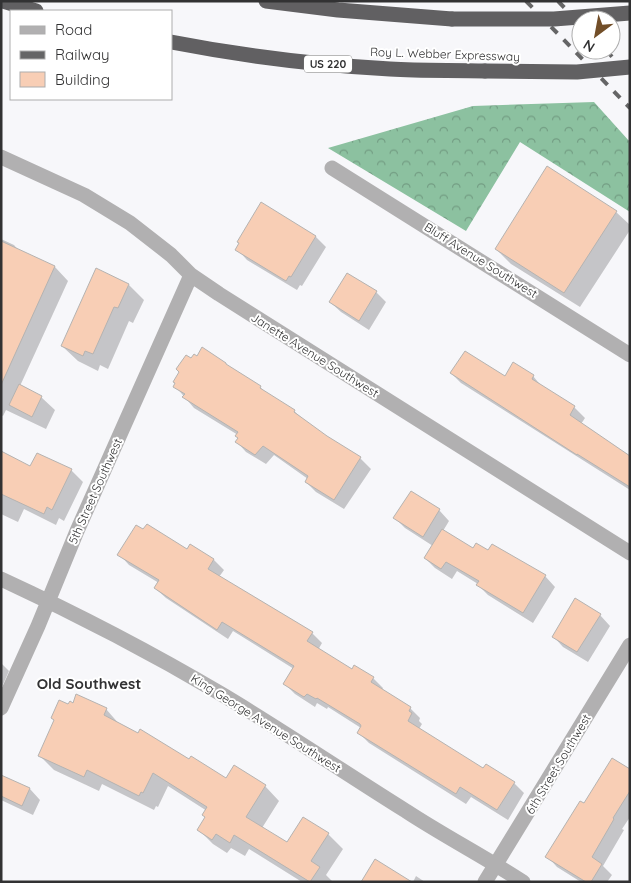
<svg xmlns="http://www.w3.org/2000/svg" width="631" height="883" font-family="Quicksand,sans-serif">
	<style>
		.forest { fill: url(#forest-crowns) }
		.shadow { fill: #0003 }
		.building { fill: #f8ceb5; stroke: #b5b3b1 }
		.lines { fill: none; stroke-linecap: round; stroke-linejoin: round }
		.minor { stroke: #b1b0b1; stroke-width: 15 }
		.highway { stroke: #616062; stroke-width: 15 }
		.rail { stroke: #656566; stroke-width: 4; stroke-dasharray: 9 9; stroke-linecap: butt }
		.highway-bridge { stroke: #616062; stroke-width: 15 }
		.labels { text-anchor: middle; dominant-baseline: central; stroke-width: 4; stroke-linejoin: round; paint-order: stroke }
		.shield { fill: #fff; stroke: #707070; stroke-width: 1 }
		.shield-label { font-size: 11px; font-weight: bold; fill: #323233 }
		.street-label { font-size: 12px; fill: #323233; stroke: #fff }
		.quarter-label { font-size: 15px; font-weight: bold; fill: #323233; stroke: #fff }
	</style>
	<defs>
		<pattern id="forest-crowns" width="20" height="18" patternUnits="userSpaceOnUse" patternTransform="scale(1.25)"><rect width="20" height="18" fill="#8cc1a0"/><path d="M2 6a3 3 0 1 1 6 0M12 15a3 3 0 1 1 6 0" fill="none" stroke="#739d83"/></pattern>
	</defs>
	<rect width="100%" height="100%" fill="#f7f7fa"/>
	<path class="forest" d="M 594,102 L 630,142 L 630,212 L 520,142 L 466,231 L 328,148 L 473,106 Z"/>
	<path class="shadow" d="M 547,168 L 616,212 L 630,225 L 630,230 L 580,307 L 511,264 L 496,249 Z
		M 262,204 L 316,237 L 326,247 L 302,286 L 300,285 L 297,290 L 247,260 L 237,249 Z
		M 1,239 L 14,245 L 20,252 L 55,267 L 68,281 L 20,386 L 41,397 L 55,410 L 46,429 L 6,410 L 3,416 L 1,415 Z
		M 129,285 L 144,300 L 133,323 L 129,321 L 108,369 L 100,365 L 98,371 L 78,361 L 62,346 Z
		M 376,292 L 386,302 L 369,330 L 341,312 L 330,302 Z
		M 451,373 L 505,378 L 533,376 L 543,388 L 574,407 L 585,418 L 581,424 L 630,456 L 630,490 L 461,383 Z
		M 175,386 L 260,387 L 266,393 L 294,411 L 305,421 L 326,437 L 360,458 L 371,469 L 344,509 L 316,492 L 306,482 L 308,479 L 274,455 L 266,464 L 246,452 L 236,441 L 239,438 L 238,435 L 194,408 Z
		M 1,456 L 31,468 L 71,470 L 83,482 L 64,521 L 59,518 L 56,525 L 24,509 L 18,522 L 1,514 Z
		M 411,492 L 439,510 L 449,521 L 443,531 L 473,550 L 545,576 L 555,587 L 533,623 L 488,595 L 478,585 L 478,584 L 457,571 L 452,579 L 435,568 L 425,558 L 433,546 L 405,528 L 395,518 Z
		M 191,546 L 214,560 L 224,570 L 219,577 L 312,633 L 322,643 L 318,650 L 352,671 L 373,678 L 383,688 L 382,690 L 410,708 L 420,718 L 419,721 L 422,724 L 419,729 L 483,770 L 514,783 L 524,793 L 508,820 L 471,797 L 466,804 L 369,743 L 359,733 L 361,728 L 328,707 L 327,709 L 317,703 L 315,707 L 295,694 L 285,684 L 294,669 L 233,631 L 228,639 L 166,598 L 155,588 L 159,583 L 129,565 L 119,554 L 187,551 Z
		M 576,600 L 600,615 L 610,626 L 588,662 L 563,647 L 553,636 Z
		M 1,663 L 9,671 L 1,689 Z
		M 69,706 L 106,709 L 120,725 L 226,780 L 265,786 L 279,801 L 262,828 L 288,843 L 303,818 L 328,834 L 343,849 L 326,875 L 333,882 L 302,882 L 249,849 L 245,856 L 231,848 L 227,853 L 213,844 L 199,830 L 206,817 L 207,811 L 168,786 L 158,807 L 156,806 L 154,810 L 102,784 L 99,791 L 54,770 L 40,756 L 55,721 L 52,718 Z
		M 630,770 L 630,817 L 622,829 L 624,830 L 603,866 L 612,875 L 607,882 L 581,882 L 557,867 L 547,856 L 584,805 Z
		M 1,776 L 30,789 L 40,800 L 33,815 L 1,800 Z
		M 416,876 L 425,882 L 413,882 Z"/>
	<path class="building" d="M 547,166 L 617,211 L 564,293 L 495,249 Z
		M 261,202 L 316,236 L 291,277 L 289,276 L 286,281 L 235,250 L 239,243 L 237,242 Z
		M 1,241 L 55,266 L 1,385 Z
		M 96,268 L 129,284 L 118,308 L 114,307 L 93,354 L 85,351 L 83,356 L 61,346 Z
		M 347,273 L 377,291 L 359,321 L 329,302 Z
		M 202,347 L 226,363 L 226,364 L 261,386 L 260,388 L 295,410 L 294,412 L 327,436 L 361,457 L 334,500 L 305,482 L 308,476 L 263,446 L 255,455 L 235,442 L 238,438 L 235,436 L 238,432 L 182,397 L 185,394 L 173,387 L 175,383 L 173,382 L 179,372 L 176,369 L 186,355 L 191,358 L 194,354 L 197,356 Z
		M 465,351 L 505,376 L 513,362 L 534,375 L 532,379 L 575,406 L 570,415 L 630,456 L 630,487 L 577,454 L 577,455 L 450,373 Z
		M 19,384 L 42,396 L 32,417 L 9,405 Z
		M 1,451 L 30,466 L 37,453 L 72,469 L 52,510 L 47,507 L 44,514 L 1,494 Z
		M 411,491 L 440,509 L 423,537 L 393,518 Z
		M 147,524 L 187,549 L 190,544 L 214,559 L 208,569 L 313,632 L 307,641 L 352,669 L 354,665 L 374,677 L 371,682 L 411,707 L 409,711 L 412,713 L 408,721 L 483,768 L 486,764 L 515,782 L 497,810 L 460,787 L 456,794 L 357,733 L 361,726 L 360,724 L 317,698 L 316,699 L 307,694 L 304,697 L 283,684 L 294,666 L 222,622 L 217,630 L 154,588 L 159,580 L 117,555 L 136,525 L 143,529 Z
		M 442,529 L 473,548 L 476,543 L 488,550 L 492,544 L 546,575 L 523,613 L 476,585 L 479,581 L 446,562 L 441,569 L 424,558 Z
		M 575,598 L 601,614 L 577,652 L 552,637 Z
		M 76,694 L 107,708 L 104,715 L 138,733 L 140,729 L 189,759 L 191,756 L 226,778 L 234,765 L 266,785 L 246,817 L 287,842 L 303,817 L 329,833 L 311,861 L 320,867 L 310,882 L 234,835 L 230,843 L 216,834 L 212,840 L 197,830 L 205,817 L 202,815 L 207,807 L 153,773 L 143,793 L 141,792 L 139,796 L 87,770 L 84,777 L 38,756 L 54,720 L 51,718 L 59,700 L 68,704 L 70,701 L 73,703 Z
		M 612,758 L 630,769 L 630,791 L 613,818 L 614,819 L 592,857 L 602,864 L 591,882 L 586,882 L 545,857 L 580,801 L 584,803 Z
		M 1,775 L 30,788 L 22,806 L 1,796 Z
		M 375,859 L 412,882 L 361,882 Z"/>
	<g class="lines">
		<path class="minor" d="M 1,157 L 84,195 L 130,223 L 171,255 L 191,275 L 219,294 L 630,553
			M 332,168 L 630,355
			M 1,579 C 77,614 152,653 223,695 C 285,732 345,773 406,811 C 444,836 485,857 523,882
			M 1,708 L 38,626 L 77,531 L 191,275
			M 485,882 L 630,645"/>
		<path class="highway" d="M 3,1 L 36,11
			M 266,1 L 338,10 L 452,19
			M 171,42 C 243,56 317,65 390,69 C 422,71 453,70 485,71"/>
		<path class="rail" d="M 526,1 L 630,108
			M 558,1 L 581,25
			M 606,50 L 630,77"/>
		<path class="highway-bridge" d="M 452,19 L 554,19 L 630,13
			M 485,71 L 577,72 L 630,67"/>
	</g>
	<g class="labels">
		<rect class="shield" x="304" y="55.5" width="48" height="17" rx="4"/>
		<g class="shield-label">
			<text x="328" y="64">US 220</text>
		</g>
		<g class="street-label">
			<text transform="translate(445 54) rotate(2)">Roy L. Webber Expressway</text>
			<text transform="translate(481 260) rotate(32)">Bluff Avenue Southwest</text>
			<text transform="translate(315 355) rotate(32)">Janette Avenue Southwest</text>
			<text transform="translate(95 491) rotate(-66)">5th Street Southwest</text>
			<text transform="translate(266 723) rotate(32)">King George Avenue Southwest</text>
			<text transform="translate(558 764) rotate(-59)">6th Street Southwest</text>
		</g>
		<g class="quarter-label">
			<text x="89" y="683">Old Southwest</text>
		</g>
	</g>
	<rect width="631" height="883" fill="none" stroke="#323233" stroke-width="5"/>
	<rect x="10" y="10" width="162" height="90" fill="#ffffff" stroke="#adadad"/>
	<rect x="20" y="26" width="25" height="8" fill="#b1b0b1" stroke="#adadad"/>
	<text x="55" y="35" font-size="15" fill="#323233">Road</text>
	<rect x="20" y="51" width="25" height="8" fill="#656566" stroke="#adadad"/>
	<text x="55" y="60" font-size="15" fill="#323233">Railway</text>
	<rect x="20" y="72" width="25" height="15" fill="#f8ceb5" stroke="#adadad"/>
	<text x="55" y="85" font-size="15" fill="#323233">Building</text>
	<g transform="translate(596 35) rotate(212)"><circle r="24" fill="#ffffff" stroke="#adadad"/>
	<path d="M0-4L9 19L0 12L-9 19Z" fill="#724e28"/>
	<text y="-8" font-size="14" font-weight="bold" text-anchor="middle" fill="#323233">N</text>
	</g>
</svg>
